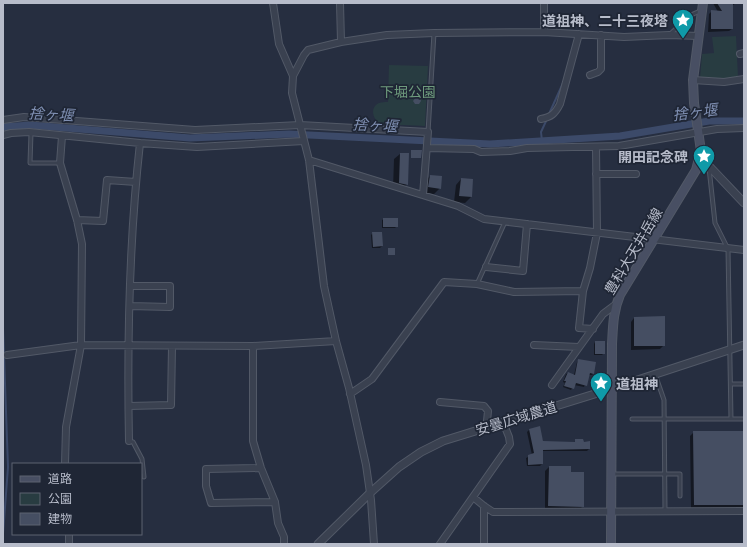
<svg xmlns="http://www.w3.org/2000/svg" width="747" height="547" font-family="'Titillium Web','Noto Sans JP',sans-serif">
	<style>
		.green { fill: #283c41 }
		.shadow { fill: #0007 }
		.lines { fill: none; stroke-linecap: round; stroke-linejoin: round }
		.stream { stroke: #3c4a69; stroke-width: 2 }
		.canal { stroke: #3c4a69; stroke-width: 7 }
		.building { fill: #454e62 }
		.service-casing { stroke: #525967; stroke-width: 5 }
		.minor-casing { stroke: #525967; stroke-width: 8 }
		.tertiary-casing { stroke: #525967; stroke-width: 9 }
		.secondary-casing { stroke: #525967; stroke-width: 10 }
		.service { stroke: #3a4150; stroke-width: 3 }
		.minor { stroke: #3a4150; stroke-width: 6 }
		.tertiary { stroke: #3a4150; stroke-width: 7 }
		.secondary { stroke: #484f63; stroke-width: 8 }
		.labels { text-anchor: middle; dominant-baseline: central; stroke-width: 3.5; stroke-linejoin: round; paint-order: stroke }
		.poi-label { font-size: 14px; font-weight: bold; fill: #b7bcca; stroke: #1f2635; text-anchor: end }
		.park-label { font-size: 14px; fill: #6e9b7d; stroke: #1f2635 }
		.street-label { font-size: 14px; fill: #b7bcca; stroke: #1f2635 }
		.water-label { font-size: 15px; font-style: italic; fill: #7f8fb2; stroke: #1f2635 }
	</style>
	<rect width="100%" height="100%" fill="#262e40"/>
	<path class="green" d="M 736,36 L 738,77 L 723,80 L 700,78 L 702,54 L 714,53 L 712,37 Z
		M 389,65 L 428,66 L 425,126 L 381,124 C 373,120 369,108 379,103 C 382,102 385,102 388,102 Z"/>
	<path class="shadow" d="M 713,3 L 736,3 L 732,6 L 732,29 L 729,31 L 708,32 L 709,14 L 712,11 L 718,12 Z
		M 400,154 L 407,184 L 401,190 L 393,189 L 394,159 Z
		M 430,176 L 440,188 L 434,194 L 423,193 L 424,182 Z
		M 461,179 L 472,180 L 471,197 L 465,203 L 454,202 L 456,185 Z
		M 384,219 L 397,226 L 395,228 L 382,228 L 382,220 Z
		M 373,233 L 382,246 L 380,248 L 372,248 L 371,235 Z
		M 634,318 L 664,345 L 660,349 L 631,350 L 631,322 Z
		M 595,342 L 604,353 L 602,355 L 594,355 L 594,344 Z
		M 579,360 L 593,374 L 592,375 L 589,375 L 584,387 L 574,385 L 571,390 L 563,387 L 565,383 L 563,382 L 566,374 L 568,373 L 574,375 L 577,362 Z
		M 539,427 L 543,442 L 574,443 L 576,440 L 583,443 L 589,449 L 587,451 L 542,451 L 542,464 L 540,466 L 527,466 L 526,458 L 532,455 L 527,432 L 529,430 Z
		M 694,432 L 744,432 L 744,508 L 691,508 L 690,436 Z
		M 549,467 L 570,473 L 583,506 L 579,510 L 545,510 L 545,471 Z"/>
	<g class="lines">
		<path class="stream" d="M 549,114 L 563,83
			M 542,141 L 541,132 L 547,119
			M 3,328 L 8,467 L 3,534"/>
		<path class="canal" d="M 3,127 L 30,125 L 190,138 L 289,134 L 490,144 L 620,136 L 709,121 L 744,121"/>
	</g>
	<path class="building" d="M 717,3 L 733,3 L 733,29 L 711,29 L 711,10 L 722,11 Z
		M 416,97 L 420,97 L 421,101 L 419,104 L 415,104 L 413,101 Z
		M 411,150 L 422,150 L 421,158 L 411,158 Z
		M 400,153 L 409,153 L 408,185 L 399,183 Z
		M 430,175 L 442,176 L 441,189 L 428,187 Z
		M 461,178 L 473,179 L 472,197 L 459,196 Z
		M 383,218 L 398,218 L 398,227 L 383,227 Z
		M 372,232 L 382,232 L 383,246 L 373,247 Z
		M 388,248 L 395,248 L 395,255 L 388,255 Z
		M 665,316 L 665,346 L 634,346 L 634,317 Z
		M 595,341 L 605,341 L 605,354 L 595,354 Z
		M 578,359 L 596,362 L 594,374 L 590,373 L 587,386 L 576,383 L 574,389 L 564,386 L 566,381 L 564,381 L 568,372 L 575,375 Z
		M 540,426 L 543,441 L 575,442 L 575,439 L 583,439 L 584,442 L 590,441 L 590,449 L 543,450 L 543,464 L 528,465 L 528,455 L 534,453 L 529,429 Z
		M 693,431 L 744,431 L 744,505 L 694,505 Z
		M 549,466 L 571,466 L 571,472 L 584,472 L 584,507 L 548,506 Z"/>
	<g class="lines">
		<g class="service-casing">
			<path id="service" d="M 669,35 L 691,15 L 700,11
				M 428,132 L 434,33
				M 31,133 L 30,163 L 59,163
				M 709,168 L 715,223 L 728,249 L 731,419
				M 477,284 L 505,222
				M 655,374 L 664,400 L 665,510
				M 731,384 L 744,384
				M 632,419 L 744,419
				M 129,441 L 133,442 L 142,459 L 144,477
				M 613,474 L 680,474 L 680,496"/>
		</g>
		<g class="minor-casing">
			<path id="minor" d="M 273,3 L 279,44 L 293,76
				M 340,3 L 341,42
				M 544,32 L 544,3
				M 740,54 L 744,53
				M 590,75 L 598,72 L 601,69 L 601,35
				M 693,80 L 724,82 L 744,79
				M 541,119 C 551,117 555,114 560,104 L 579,34
				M 3,120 L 24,117 L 195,130 L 300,125 L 428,132 L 423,195
				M 3,135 L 11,133 L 29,132 L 140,143 L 197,147 L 304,141
				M 62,136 L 60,163 L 77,220 L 82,244 L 81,345 L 66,427 L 65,464
				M 427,148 L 474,149 L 481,152 L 510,151 L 527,148 L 619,146 L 717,129 L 744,128
				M 309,160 L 458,206 L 484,219 L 744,250
				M 596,174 L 636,174
				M 77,220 L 103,221 L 107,180 L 136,182
				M 486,267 L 523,271 L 527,224
				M 130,306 L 170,307 L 170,286 L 130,286
				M 593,329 L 579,328 L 583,291 L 590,268 L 597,233 L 596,147
				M 534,345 L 579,347
				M 253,346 L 253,441 L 261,468 L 275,502 L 278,523 L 284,537 L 284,544
				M 7,355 L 81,345 L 253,346 L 336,341
				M 552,385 L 603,314 L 615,305
				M 350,394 L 372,379 L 444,282 L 477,284 L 514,292 L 583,291
				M 440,402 L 484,406 L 488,411 L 487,421
				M 129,406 L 171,405 L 172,346
				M 129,441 C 127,342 129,242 140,143
				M 261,468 L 206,469 L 206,486 L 211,503 L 275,502
				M 473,497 L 484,506 L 493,512 L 744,511
				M 69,534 L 69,544
				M 374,544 L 371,500 L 366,465 L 349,388 L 336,341 L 324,286 L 309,160 L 292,93 L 293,76 L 304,55 L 308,50 L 341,42 L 387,35 L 434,33 L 544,32 L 624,37 L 669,35 L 699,36
				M 440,544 L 510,444 L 509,437 L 503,422
				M 484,544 L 484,506"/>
		</g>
		<g class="tertiary-casing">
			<path id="tertiary" d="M 699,160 L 709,166 L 744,203
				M 318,544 L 370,493 L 399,467 L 421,452 L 443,441 L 601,392 L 744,345"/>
		</g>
		<g class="secondary-casing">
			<path id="secondary" d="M 611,544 L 612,344 C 613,327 613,311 620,295 L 696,170 L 701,151 L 694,103 L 693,80 L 703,3"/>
		</g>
		<use href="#service" class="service"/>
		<use href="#minor" class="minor"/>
		<use href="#tertiary" class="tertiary"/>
		<use href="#secondary" class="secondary"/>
	</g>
	<defs>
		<g id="sight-pin" transform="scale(1.15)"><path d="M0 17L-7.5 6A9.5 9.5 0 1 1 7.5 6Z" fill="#0f9aa8" stroke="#1f2635"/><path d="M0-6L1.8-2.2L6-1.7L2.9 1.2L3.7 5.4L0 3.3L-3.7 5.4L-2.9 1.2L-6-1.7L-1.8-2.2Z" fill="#fff"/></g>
	</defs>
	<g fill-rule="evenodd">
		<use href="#sight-pin" x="683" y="20"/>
		<use href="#sight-pin" x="704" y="156"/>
		<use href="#sight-pin" x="601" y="383"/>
	</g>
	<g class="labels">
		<g class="poi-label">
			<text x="668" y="20">道祖神、二十三夜塔</text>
			<text x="688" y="156">開田記念碑</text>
			<text x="616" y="383" text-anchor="start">道祖神</text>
		</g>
		<g class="park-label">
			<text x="408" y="91">下堀公園</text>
		</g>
		<g class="street-label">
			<text transform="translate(633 251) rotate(-59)">豊科大天井岳線</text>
			<text transform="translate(516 418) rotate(-17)">安曇広域農道</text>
		</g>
		<g class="water-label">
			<text transform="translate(695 112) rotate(-7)">捨ヶ堰</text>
			<text transform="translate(51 114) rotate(3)">捨ヶ堰</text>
			<text transform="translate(375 125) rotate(3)">捨ヶ堰</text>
		</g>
	</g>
	<rect width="747" height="547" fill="none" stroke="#b7bcca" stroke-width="8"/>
	<rect x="12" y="463" width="130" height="72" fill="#1f2635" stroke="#5c6271"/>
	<rect x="20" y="476" width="20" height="6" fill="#484f63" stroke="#5c6271"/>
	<text x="48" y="483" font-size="12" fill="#b7bcca">道路</text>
	<rect x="20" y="493" width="20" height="12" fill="#283c41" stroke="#5c6271"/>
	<text x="48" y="503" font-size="12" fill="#b7bcca">公園</text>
	<rect x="20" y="513" width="20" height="12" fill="#454e62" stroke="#5c6271"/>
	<text x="48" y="523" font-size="12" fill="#b7bcca">建物</text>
</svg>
